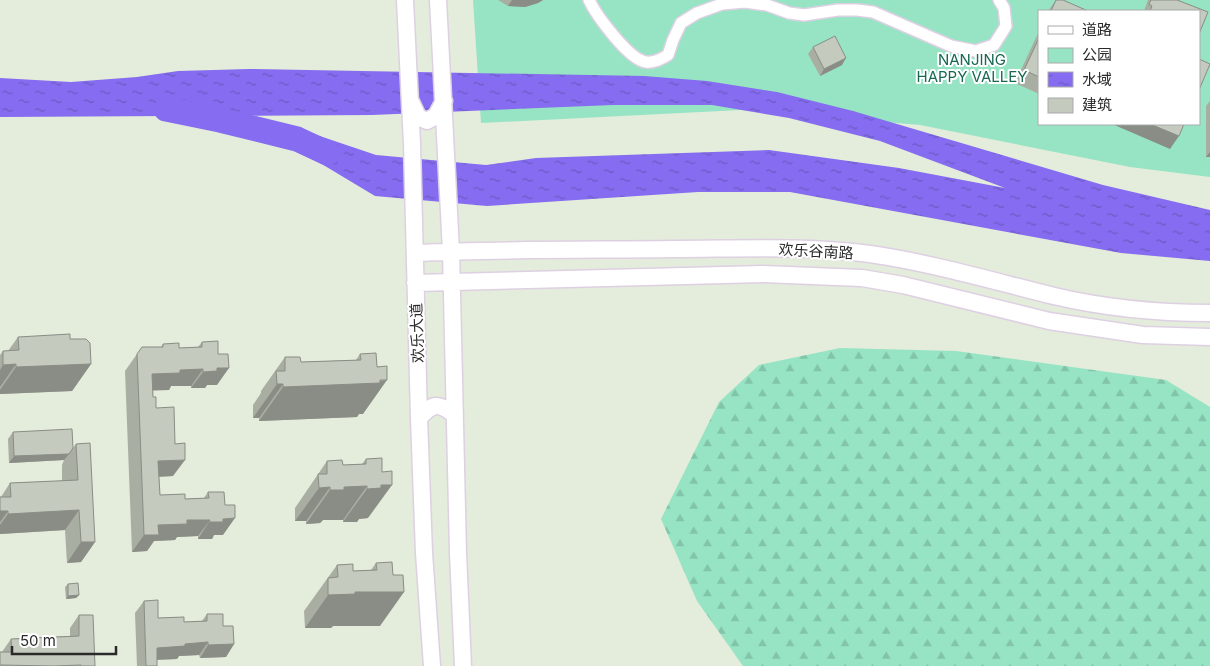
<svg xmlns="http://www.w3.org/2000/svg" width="1210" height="666" font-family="Inter,'Noto Sans SC',sans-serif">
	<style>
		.forest { fill: url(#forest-firs) }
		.park { fill: #96e4c4; fill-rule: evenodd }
		.water { fill: url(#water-ripples) }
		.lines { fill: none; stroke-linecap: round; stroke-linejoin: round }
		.river { stroke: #856cf0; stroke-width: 25 }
		.street-casing { stroke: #ded0e3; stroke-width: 14 }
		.secondary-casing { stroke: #ded0e3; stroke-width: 19 }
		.street { stroke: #fff; stroke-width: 11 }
		.secondary { stroke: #fff; stroke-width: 16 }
		.wall { fill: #a9aea3 }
		.shaded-wall { fill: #898d85 }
		.building { fill: #c4cabe; stroke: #898d85 }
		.labels { text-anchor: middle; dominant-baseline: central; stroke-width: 4; stroke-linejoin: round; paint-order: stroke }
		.park-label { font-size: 15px; fill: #196851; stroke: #fff }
		.street-label { font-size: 15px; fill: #2a2a2a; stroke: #fff }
	</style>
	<defs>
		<pattern id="forest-firs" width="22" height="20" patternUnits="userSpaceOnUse" patternTransform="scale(1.25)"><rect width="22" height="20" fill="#96e4c4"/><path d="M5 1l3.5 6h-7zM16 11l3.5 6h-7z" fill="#81c4a9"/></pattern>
		<pattern id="water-ripples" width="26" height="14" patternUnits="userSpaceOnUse" patternTransform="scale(1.25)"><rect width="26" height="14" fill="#856cf0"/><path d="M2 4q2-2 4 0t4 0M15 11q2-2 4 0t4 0" fill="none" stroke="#6d59c3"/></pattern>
	</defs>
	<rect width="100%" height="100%" fill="#e4ecdb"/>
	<path class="forest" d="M 840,348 L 956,351 L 1166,380 L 1210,407 L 1210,666 L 743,666 L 697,601 L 661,519 L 719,402 L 759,365 Z"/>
	<path class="park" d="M 473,0 L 1210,0 L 1210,177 L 1130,167 L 920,125 L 740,110 L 481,123 ZM 1039,11 L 1199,11 L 1199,124 L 1039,124 Z"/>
	<path class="water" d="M 249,69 L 644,76 L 707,81 L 777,92 L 853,111 L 1103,185 L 1210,210 L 1210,261 L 1121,253 L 790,192 L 698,192 L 487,206 L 375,196 L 295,148 L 299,129 L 376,155 L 486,165 L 536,158 L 769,150 L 899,168 L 1005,188 L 880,141 L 789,118 L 712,105 L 613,105 L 372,115 L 0,117 L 0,78 L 71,82 L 137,77 L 178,71 Z"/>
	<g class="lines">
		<path class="river" d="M 166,109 L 220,120 L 297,139 L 327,153"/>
		<g class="street-casing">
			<path id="street" d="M 589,0 C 596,15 629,60 646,62 C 654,63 661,59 668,55 L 673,40 L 681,23 L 697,13 L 722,4 L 745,2 L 767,5 L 789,13 L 804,15 L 838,10 L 857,10 L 873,12 L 951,46 L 976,51 L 994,45 L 1006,26 L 1004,8 L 999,0"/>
		</g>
		<g class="secondary-casing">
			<path id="secondary" d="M 405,0 L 412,144 L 419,418 L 424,553 L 432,666
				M 438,0 L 451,251 L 458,553 L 463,666
				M 411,102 L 418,117 L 427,121 L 436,116 L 444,101
				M 415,253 C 501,249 587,250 673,249 C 736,249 807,245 870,254 C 932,263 993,281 1054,296 C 1105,308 1158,313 1210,313
				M 415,283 L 763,274 L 862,278 L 903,285 L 1049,321 L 1143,335 L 1210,337
				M 419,418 C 433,403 438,402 455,415"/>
		</g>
		<use href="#street" class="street"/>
		<use href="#secondary" class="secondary"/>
	</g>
	<path class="wall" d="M 498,0 L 543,0 L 538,3 L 525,7 L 508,6 Z
		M 1056,0 L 1063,0 L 1088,11 L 1048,11 Z
		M 1148,0 L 1177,0 L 1199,11 L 1144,11 Z
		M 1039,31 L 1039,94 L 1015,83 Z
		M 813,47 L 842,65 L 820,76 L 808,54 Z
		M 1210,101 L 1210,157 L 1206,157 L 1206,106 Z
		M 18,337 L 70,339 L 91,364 L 72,391 L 0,394 L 0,355 L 3,351 L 8,351 Z
		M 202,342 L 217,385 L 207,385 L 205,388 L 191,388 L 191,386 L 171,386 L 169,390 L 153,390 L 153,397 L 173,476 L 159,477 L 160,495 L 185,499 L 204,498 L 208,492 L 223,535 L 214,535 L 212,539 L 198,539 L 198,536 L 177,537 L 175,540 L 154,541 L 147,551 L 132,552 L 125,371 L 137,354 L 161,347 L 163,344 L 179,348 L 198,347 Z
		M 360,354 L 363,414 L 359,414 L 357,417 L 259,421 L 259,418 L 253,418 L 253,405 L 261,393 L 261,391 L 285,357 L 301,362 L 356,360 Z
		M 13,432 L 73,448 L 76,444 L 95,542 L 81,562 L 67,563 L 65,530 L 0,534 L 0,497 L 1,497 L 10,483 L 62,481 L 62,465 L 64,460 L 9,463 L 8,439 Z
		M 366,459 L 368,518 L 359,519 L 357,522 L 343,522 L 343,520 L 323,520 L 320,523 L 306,524 L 306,521 L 295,521 L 295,508 L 327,461 L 343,465 L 362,464 Z
		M 376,563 L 380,626 L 333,626 L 331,628 L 305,628 L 304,611 L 337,565 L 353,571 L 371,570 Z
		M 68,584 L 79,595 L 76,598 L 66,599 L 65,587 Z
		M 144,601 L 158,618 L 184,622 L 202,621 L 207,614 L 223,626 L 234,644 L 226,657 L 200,658 L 199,655 L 179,656 L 177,659 L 157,660 L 157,666 L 137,666 L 135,613 Z
		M 79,615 L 95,666 L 0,666 L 2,652 L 11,639 L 70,636 L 70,628 Z"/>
	<path class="shaded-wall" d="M 512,0 L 543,0 L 538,3 L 525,7 L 508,6 Z
		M 846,58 L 842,65 L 820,76 L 824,69 Z
		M 1112,124 L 1150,124 L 1179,136 L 1170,149 Z
		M 1210,152 L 1210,157 L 1206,157 Z
		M 16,364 L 0,387 L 0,370 L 3,365 Z
		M 91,364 L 72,391 L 0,394 L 0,390 L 16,367 Z
		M 217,368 L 229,368 L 217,385 L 207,385 L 205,388 L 191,388 L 203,372 Z
		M 203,369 L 191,386 L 171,386 L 169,390 L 141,391 L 152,374 L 180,370 Z
		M 387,380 L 363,414 L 359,414 L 357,417 L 259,421 L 283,387 Z
		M 277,384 L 283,384 L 259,418 L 253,418 Z
		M 69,454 L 64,460 L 9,463 L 14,456 Z
		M 185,460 L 173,476 L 147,477 L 158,461 Z
		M 381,485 L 392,485 L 368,518 L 359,519 L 357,522 L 343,522 L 367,489 Z
		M 367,486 L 343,520 L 323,520 L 320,523 L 306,524 L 330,490 L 344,487 Z
		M 330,487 L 306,521 L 295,521 L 319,488 Z
		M 79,510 L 65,530 L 0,534 L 0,525 L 8,514 Z
		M 0,511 L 8,511 L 0,522 Z
		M 235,518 L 223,535 L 214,535 L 212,539 L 198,539 L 209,522 L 223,519 Z
		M 187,520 L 210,520 L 198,536 L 177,537 L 175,540 L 154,541 L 147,551 L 132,552 L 144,535 L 158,525 Z
		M 81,542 L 95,542 L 81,562 L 67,563 Z
		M 355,592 L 404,592 L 380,626 L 333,626 L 331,628 L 305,628 L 328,595 Z
		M 79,595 L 76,598 L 66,599 L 68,596 Z
		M 208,642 L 199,655 L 179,656 L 177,659 L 148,660 L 157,648 L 185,644 Z
		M 234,644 L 226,657 L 200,658 L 208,645 Z"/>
	<path class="building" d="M 1056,0 L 1063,0 L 1088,11 L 1051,11 Z
		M 1151,0 L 1177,0 L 1208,12 L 1199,34 L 1199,11 L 1150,11 L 1152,6 L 1149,4 Z
		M 835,36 L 846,58 L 824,69 L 813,47 Z
		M 1039,38 L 1039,77 L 1024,70 Z
		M 1199,59 L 1210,64 L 1199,90 Z
		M 1150,124 L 1184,124 L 1179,136 Z
		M 70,334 L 70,339 L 86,339 L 90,343 L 91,364 L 16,367 L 16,364 L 3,365 L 3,351 L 19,350 L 18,337 Z
		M 218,341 L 218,354 L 228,354 L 229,368 L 217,368 L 217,371 L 203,372 L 203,369 L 180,370 L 180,373 L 152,374 L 153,397 L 156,397 L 156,408 L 174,407 L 175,444 L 185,443 L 185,460 L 158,461 L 160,495 L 185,494 L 185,499 L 209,498 L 208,492 L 224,492 L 225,505 L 235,505 L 235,518 L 223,519 L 223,522 L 209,522 L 210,520 L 187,520 L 187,524 L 158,525 L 159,535 L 144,535 L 137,354 L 142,347 L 163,347 L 163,344 L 179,343 L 179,348 L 202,347 L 202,342 Z
		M 376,353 L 377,367 L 387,366 L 387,380 L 380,380 L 380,383 L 283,387 L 283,384 L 277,384 L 276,371 L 285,371 L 285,357 L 300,357 L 301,362 L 361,360 L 360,354 Z
		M 72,429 L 73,448 L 69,454 L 14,456 L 13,432 Z
		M 90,443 L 95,542 L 81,542 L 79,510 L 8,514 L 8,511 L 0,511 L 0,497 L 11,497 L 10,483 L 78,480 L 76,444 Z
		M 382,458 L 382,472 L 392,471 L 392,485 L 381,485 L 381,488 L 367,489 L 367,486 L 344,487 L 344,490 L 330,490 L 330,487 L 319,488 L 318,474 L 327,474 L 327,461 L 342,460 L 343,465 L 366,464 L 366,459 Z
		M 392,562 L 393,575 L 403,575 L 404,592 L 355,592 L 355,594 L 328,595 L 328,578 L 338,577 L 337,565 L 353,564 L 353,571 L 377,570 L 376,563 Z
		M 78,583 L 79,595 L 68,596 L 68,584 Z
		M 158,600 L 158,618 L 184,617 L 184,622 L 207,621 L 207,614 L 223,614 L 223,626 L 233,626 L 234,644 L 208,645 L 208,642 L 185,644 L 185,646 L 157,648 L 157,666 L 146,666 L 144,601 Z
		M 79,615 L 93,615 L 95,666 L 81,666 L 81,665 L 54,666 L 0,665 L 0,652 L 12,652 L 11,639 L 79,636 Z"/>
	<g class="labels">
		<g class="park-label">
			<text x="972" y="59">NANJING<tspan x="972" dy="17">HAPPY VALLEY</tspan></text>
		</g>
		<g class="street-label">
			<text transform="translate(816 251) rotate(3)">欢乐谷南路</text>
			<text transform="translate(417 333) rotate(-92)">欢乐大道</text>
		</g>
	</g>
	<rect x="1038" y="10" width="162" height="115" fill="#ffffff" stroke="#aaaaaa"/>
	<rect x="1048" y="26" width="25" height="8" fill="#ffffff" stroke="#aaaaaa"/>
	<text x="1082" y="35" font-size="15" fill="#2a2a2a">道路</text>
	<rect x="1048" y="48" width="25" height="15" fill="#96e4c4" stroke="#aaaaaa"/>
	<text x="1082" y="60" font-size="15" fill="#2a2a2a">公园</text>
	<rect x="1048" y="72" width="25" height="15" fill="url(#water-ripples)" stroke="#aaaaaa"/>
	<text x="1082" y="85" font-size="15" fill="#2a2a2a">水域</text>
	<rect x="1048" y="98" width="25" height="15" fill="#c4cabe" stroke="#aaaaaa"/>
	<text x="1082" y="110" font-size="15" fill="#2a2a2a">建筑</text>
	<path d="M12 646v8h104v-8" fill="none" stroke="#2a2a2a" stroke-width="2.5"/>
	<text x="20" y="646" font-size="15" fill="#2a2a2a" stroke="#ffffff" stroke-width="4" paint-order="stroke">50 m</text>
</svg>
